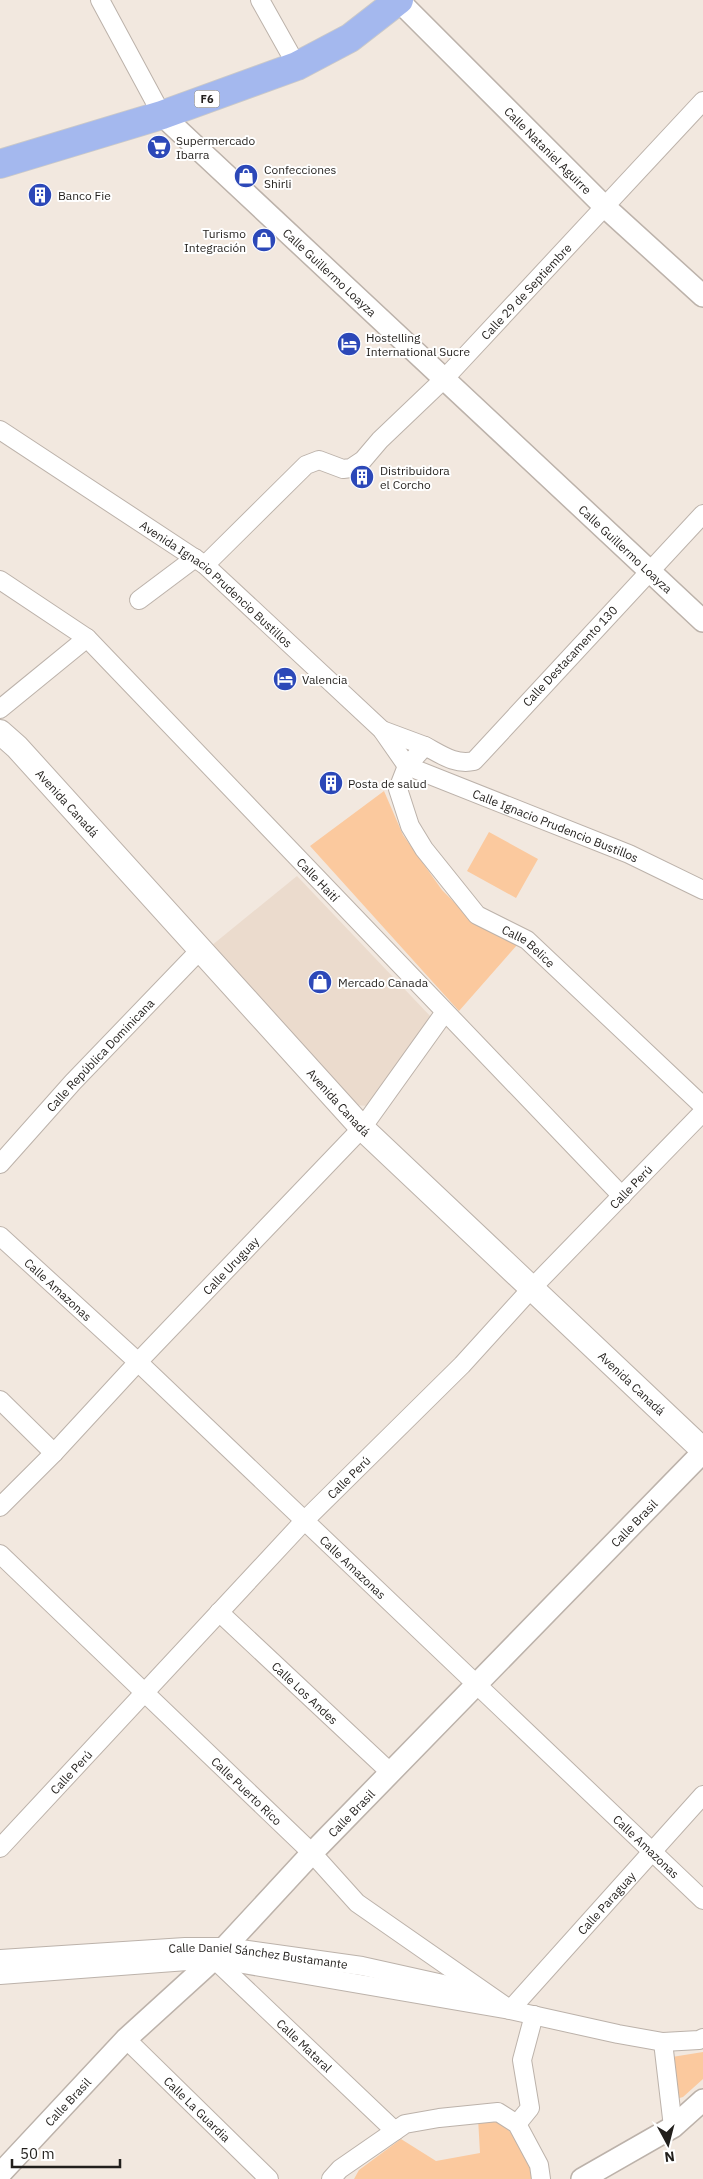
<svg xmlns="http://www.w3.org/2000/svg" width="703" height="2179" font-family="'IBM Plex Sans',sans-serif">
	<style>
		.built { fill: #ebdbcd }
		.green { fill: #fbc99e }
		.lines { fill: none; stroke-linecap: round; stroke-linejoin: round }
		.minor-casing { stroke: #bcb2aa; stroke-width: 20 }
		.tertiary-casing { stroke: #bcb2aa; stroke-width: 24 }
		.secondary-casing { stroke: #bcb2aa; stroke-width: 26 }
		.trunk-casing { stroke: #cac9c9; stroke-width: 30 }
		.minor { stroke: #fff; stroke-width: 18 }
		.tertiary { stroke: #fff; stroke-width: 21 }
		.secondary { stroke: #fff; stroke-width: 24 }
		.trunk { stroke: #a4b8ee; stroke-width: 28 }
		.labels { text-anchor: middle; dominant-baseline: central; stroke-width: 4; stroke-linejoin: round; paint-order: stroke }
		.shield { fill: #fff; stroke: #646260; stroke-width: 1 }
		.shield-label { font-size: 11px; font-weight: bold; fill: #221f1c }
		.poi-label { font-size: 12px; fill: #221f1c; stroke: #fff; text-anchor: start }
		.street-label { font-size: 12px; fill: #221f1c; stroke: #fff }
	</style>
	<rect width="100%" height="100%" fill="#f2e8df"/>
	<path class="built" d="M 297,876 L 432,1018 L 370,1106 L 351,1105 L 211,946 Z"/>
	<path class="green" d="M 384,791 L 403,835 L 442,890 L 467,915 L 488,931 L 517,945 L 459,1011 L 310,846 Z
		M 489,832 L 538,859 L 516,898 L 467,871 Z
		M 703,2052 L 703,2079 L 683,2097 L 676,2099 L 672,2057 Z
		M 478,2118 L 496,2120 L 513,2134 L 538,2179 L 354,2179 L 359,2170 L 401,2139 L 436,2161 L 480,2153 Z"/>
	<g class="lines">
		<g class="minor-casing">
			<g id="minor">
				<path d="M 100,0 L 162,115"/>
				<path d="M 260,0 L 297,66"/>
				<path id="s1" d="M 0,430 L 205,565 L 382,730 L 407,766"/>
				<path id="s2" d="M 703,514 L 474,761 C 455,765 442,755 425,746 L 407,766 L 398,789 L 410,826 L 424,849 L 477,915 L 527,940 L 703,1106"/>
				<path id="s3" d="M 205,565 L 306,465 L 319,460 L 343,469 L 351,468 L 363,460 L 380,440 L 445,378 L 703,101"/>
				<path id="s4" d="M 0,580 L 87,638 L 622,1196"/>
				<path d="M 139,600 L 195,558"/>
				<path d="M 0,709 L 87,638"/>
				<path d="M 382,730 L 425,746"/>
				<path id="s5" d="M 407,766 L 629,854 L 703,890"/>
				<path id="s6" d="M 0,1164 L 73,1082 L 201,949"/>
				<path id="s7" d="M 0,1236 L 138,1362 L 703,1900"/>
				<path d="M 0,1400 L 54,1453"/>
				<path id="s8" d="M 0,1507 L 54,1453 L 138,1362 L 362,1128 L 445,1012"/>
				<path id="s9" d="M 0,1554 L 312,1853 L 357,1903 L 505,2006"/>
				<path id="s10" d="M 219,1612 L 391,1773"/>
				<path id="s11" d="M 0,1848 L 305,1520 L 462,1365 L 531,1289 L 703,1112"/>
				<path id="s12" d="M 0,1959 L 185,1947 L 226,1947 L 362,1966 L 461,1988 L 479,1996"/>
				<path id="s13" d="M 214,1959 L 395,2131"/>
				<path d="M 0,1975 L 214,1959 L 510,2010 L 618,2034 L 663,2042 L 699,2040 L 703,2038"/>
				<path id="s14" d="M 510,2010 L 703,1795"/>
				<path id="s15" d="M 126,2039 L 269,2179"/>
				<path d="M 663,2042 L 673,2127"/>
				<path d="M 517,2124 L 530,2108 L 522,2060 L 534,2015"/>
				<path d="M 331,2179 L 340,2169 L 405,2124 L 439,2118 L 498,2112 L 517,2124 L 539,2165 L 541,2179"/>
			</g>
		</g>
		<g class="tertiary-casing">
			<g id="tertiary">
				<path id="s16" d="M 399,1 L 604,206 L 703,296"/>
				<path id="s17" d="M 162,115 L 703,621"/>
				<path id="s18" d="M 0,2174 L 126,2039 L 214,1959 L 312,1853 L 703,1452"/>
				<path d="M 582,2179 L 673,2127 L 703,2100"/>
			</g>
		</g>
		<g class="secondary-casing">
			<g id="secondary">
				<path id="s19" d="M 0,732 L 17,747 L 362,1128 L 703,1450"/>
			</g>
		</g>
		<g class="trunk-casing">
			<path id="trunk" d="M 0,164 L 162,115 L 297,66 L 350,38 L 399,0"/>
		</g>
		<use href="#minor" class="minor"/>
		<use href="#tertiary" class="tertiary"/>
		<use href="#secondary" class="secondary"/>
		<use href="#trunk" class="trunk"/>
	</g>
	<defs>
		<g id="supermarket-disc" transform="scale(1.25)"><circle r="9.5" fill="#2c48b8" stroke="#fff"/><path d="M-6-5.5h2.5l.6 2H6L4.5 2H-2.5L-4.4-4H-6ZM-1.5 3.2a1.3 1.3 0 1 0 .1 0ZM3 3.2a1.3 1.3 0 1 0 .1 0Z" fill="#fff"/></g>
		<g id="shop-disc" transform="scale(1.25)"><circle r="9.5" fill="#2c48b8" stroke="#fff"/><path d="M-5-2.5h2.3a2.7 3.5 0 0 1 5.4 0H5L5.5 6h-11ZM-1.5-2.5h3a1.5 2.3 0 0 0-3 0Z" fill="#fff"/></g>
		<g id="building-disc" transform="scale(1.25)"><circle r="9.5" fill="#2c48b8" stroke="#fff"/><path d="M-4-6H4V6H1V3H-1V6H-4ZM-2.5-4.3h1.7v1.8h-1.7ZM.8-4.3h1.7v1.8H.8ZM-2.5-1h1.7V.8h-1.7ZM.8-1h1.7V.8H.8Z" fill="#fff"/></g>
		<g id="hotel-disc" transform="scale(1.25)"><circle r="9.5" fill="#2c48b8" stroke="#fff"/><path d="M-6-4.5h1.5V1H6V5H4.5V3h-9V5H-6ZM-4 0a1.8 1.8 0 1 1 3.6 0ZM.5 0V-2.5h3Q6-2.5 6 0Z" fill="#fff"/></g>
	</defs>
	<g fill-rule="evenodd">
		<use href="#supermarket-disc" x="159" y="147"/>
		<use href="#shop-disc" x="246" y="176"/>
		<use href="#building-disc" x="40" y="195"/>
		<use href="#shop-disc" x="264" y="240"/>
		<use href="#hotel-disc" x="349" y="344"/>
		<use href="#building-disc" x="362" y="477"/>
		<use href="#hotel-disc" x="285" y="679"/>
		<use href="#building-disc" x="331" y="783"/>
		<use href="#shop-disc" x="320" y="982"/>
	</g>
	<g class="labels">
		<rect class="shield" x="194.5" y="90.5" width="25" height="17" rx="4"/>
		<g class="shield-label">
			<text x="207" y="99">F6</text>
		</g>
		<g class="poi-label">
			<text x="176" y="140">Supermercado<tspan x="176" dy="14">Ibarra</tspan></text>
			<text x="264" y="169">Confecciones<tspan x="264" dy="14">Shirli</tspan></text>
			<text x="58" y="195">Banco Fie</text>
			<text x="246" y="233" text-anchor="end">Turismo<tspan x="246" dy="14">Integración</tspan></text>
			<text x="366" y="337">Hostelling<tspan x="366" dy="14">International Sucre</tspan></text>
			<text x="380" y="470">Distribuidora<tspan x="380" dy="14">el Corcho</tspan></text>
			<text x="302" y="679">Valencia</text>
			<text x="348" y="783">Posta de salud</text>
			<text x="338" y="982">Mercado Canada</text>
		</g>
		<g class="street-label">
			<text stroke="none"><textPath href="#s16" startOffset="211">Calle Nataniel Aguirre</textPath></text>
			<text stroke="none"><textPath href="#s17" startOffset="230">Calle Guillermo Loayza</textPath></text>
			<text stroke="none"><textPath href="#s3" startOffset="439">Calle 29 de Septiembre</textPath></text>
			<text stroke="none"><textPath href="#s17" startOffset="635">Calle Guillermo Loayza</textPath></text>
			<text stroke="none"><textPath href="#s1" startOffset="266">Avenida Ignacio Prudencio Bustillos</textPath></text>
			<text transform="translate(570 656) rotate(-47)">Calle Destacamento 130</text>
			<text stroke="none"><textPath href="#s19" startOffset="98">Avenida Canadá</textPath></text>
			<text stroke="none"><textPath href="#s5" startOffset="160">Calle Ignacio Prudencio Bustillos</textPath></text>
			<text stroke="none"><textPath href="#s4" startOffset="439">Calle Haití</textPath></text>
			<text stroke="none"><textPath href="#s2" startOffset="652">Calle Belice</textPath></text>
			<text stroke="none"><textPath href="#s6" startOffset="148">Calle República Dominicana</textPath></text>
			<text stroke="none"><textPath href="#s19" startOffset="502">Avenida Canadá</textPath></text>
			<text stroke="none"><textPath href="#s11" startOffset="914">Calle Perú</textPath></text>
			<text stroke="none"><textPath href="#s8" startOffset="334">Calle Uruguay</textPath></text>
			<text stroke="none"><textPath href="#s7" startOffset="79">Calle Amazonas</textPath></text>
			<text stroke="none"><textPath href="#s19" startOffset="908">Avenida Canadá</textPath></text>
			<text stroke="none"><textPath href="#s11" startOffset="509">Calle Perú</textPath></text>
			<text stroke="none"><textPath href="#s18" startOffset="909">Calle Brasil</textPath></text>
			<text stroke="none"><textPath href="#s7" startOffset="484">Calle Amazonas</textPath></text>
			<text stroke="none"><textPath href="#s10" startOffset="118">Calle Los Andes</textPath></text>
			<text stroke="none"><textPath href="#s11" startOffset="104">Calle Perú</textPath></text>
			<text stroke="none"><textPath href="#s9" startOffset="342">Calle Puerto Rico</textPath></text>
			<text stroke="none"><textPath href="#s18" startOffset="504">Calle Brasil</textPath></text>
			<text stroke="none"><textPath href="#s7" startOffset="889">Calle Amazonas</textPath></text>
			<text stroke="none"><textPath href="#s14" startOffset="144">Calle Paraguay</textPath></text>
			<text stroke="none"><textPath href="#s12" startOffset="259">Calle Daniel Sánchez Bustamante</textPath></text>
			<text stroke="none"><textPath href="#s13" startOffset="125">Calle Mataral</textPath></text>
			<text stroke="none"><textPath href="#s18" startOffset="99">Calle Brasil</textPath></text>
			<text stroke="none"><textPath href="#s15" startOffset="100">Calle La Guardia</textPath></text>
		</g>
	</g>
	<g transform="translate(668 2144) rotate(173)" stroke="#ffffff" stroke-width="4" paint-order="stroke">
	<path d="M0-4L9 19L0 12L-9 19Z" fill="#221f1c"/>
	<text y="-8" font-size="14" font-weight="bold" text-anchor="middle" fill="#221f1c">N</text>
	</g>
	<path d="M12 2159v8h108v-8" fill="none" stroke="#221f1c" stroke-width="2.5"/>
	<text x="20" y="2159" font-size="15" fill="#221f1c" stroke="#ffffff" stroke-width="4" paint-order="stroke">50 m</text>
</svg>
